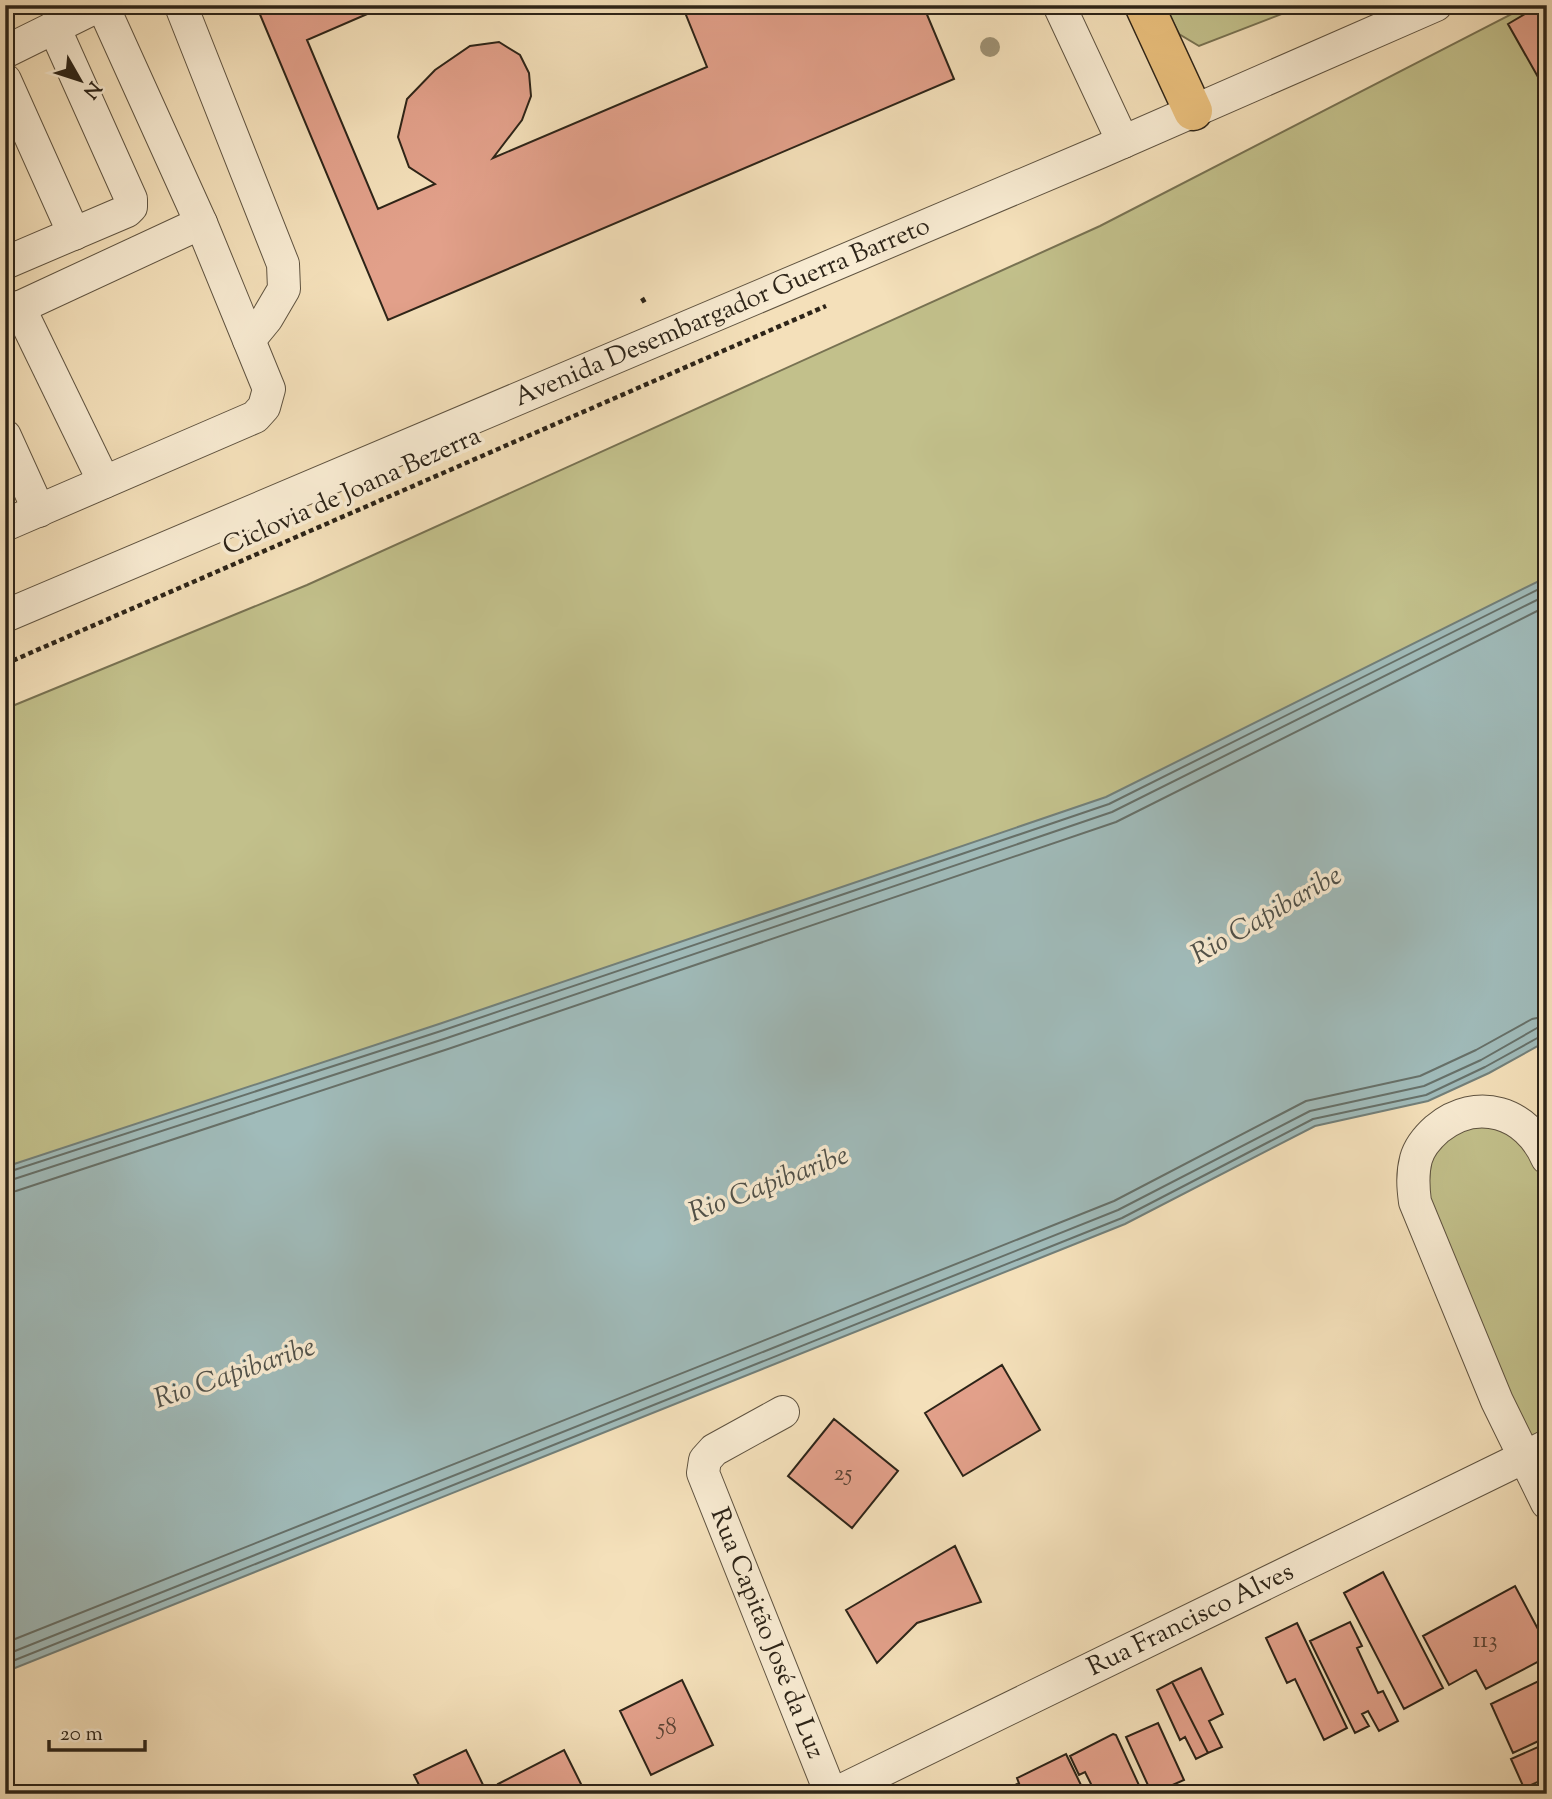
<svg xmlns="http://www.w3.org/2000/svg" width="1552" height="1799" font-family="'Sorts Mill Goudy',serif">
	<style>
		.green { fill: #c2c08b; stroke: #787252; stroke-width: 2 }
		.water { fill: #a0bbba; stroke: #727f79; stroke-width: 2 }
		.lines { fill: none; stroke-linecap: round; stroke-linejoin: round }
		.shore { stroke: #667069; stroke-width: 2 }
		.building { fill: #e2a08a; stroke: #2d2418; stroke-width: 2 }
		.minor-casing { stroke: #5f5340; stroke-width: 34 }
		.highway-casing { stroke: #2d2418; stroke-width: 41 }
		.path { stroke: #2d2418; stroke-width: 4.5; stroke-dasharray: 5 3.5; stroke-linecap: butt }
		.minor { stroke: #f8ebd2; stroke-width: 32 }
		.highway { stroke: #eac07d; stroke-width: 38 }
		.tree { fill: #9f9274 }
		.labels { text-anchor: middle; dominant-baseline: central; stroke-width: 7; stroke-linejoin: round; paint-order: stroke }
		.number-label { font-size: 23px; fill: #5a4334 }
		.street-label { font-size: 26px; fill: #2d2418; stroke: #f8ebd2 }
		.water-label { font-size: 28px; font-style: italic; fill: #505149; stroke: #f8ebd2 }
	</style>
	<rect width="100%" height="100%" fill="#f4e0ba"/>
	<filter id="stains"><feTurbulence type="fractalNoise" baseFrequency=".00286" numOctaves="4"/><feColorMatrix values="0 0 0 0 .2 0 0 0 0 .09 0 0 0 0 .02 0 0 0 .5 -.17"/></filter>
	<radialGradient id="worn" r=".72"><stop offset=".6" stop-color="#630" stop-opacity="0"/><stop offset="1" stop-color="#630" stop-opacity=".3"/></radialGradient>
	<path class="green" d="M 1164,5 L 1305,5 L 1199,46 L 1179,34 Z
		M 1529,5 L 1547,5 L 1547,606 L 1289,739 L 5,1189 L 5,709 L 307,585 L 1100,226 Z
		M 1474,1122 L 1514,1129 L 1547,1173 L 1547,1434 L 1527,1444 L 1419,1205 L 1435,1143 Z"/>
	<path class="water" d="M 1547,577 L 1547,1041 L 1489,1073 L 1428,1101 L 1315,1126 L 1125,1224 L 5,1672 L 5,1167 L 439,1024 L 1106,797 Z"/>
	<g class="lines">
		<path class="shore" d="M 5,1173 L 441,1031 L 1109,804 L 1547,585
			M 5,1182 L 444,1039 L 1112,812 L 1547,595
			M 5,1193 L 16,1191 L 448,1049 L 1116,822 L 1547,606
			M 5,1643 L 1114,1201 L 1306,1101 L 1420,1076 L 1476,1050 L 1532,1019 L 1547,1016
			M 5,1655 L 1118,1210 L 1310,1111 L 1424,1086 L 1481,1060 L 1537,1028 L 1547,1026
			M 5,1664 L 1122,1218 L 1313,1119 L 1426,1095 L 1485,1067 L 1541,1036 L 1547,1035"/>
	</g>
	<path class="building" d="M 256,5 L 388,5 L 307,40 L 378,209 L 435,184 L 409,167 L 398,137 L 407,99 L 435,70 L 470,46 L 499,42 L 520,55 L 529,73 L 531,96 L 522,120 L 493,158 L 707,67 L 682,5 L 923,5 L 954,79 L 388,320 Z
		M 1540,5 L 1547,16 L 1547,93 L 1508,24 Z
		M 1002,1365 L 1040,1430 L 963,1476 L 925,1413 Z
		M 834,1419 L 898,1471 L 852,1528 L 788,1476 Z
		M 955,1546 L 981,1602 L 917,1623 L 877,1663 L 846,1610 Z
		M 1383,1572 L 1443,1688 L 1404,1709 L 1344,1593 Z
		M 1515,1586 L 1547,1646 L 1547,1657 L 1486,1689 L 1476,1670 L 1449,1685 L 1423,1636 Z
		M 1350,1622 L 1362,1646 L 1357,1648 L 1378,1693 L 1383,1691 L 1398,1721 L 1379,1731 L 1368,1711 L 1362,1714 L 1369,1726 L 1355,1733 L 1310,1641 Z
		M 1297,1623 L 1347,1728 L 1324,1740 L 1295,1679 L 1287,1683 L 1266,1638 Z
		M 1201,1668 L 1223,1714 L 1209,1721 L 1222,1747 L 1208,1753 L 1172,1682 Z
		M 1547,1677 L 1547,1737 L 1513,1753 L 1491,1704 Z
		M 682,1680 L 713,1745 L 651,1775 L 620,1711 Z
		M 1172,1682 L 1208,1753 L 1196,1759 L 1185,1737 L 1180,1740 L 1157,1690 Z
		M 1158,1723 L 1184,1780 L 1152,1794 L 1126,1737 Z
		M 1113,1734 L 1116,1735 L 1143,1794 L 1096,1794 L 1085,1772 L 1079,1775 L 1070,1756 Z
		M 1547,1743 L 1547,1789 L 1542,1780 L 1524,1788 L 1511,1759 Z
		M 466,1750 L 486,1791 L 484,1794 L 430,1794 L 427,1789 L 422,1791 L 414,1775 Z
		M 564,1750 L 586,1794 L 503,1794 L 498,1784 Z
		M 1066,1754 L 1081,1785 L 1078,1788 L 1080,1794 L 1023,1794 L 1017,1778 Z
		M 1017,1784 L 1021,1794 L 1001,1794 L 1000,1792 Z"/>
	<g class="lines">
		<g class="minor-casing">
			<g id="minor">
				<path d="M 1059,5 L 1123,142"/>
				<path d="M 181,6 L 283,264 L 284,289 L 267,318 L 249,340"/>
				<path d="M 5,52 L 90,10 L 99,9 L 106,13 L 201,223 L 269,389 L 264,407 L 255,417 L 5,525"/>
				<path d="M 5,80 L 74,234"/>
				<path d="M 5,263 L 127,211 L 131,207 L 131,199 L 54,27"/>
				<path d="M 19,307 L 104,482"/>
				<path d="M 5,314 L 201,223"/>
				<path d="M 5,436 L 39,511"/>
				<path id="s1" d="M 5,616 L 1100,152 L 1436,5"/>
				<path d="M 1547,1158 C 1527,1112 1477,1096 1437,1129 C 1428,1137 1419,1148 1416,1159 C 1412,1174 1413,1187 1415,1202 L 1497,1401 L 1547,1503"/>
				<path id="s2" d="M 783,1412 L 714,1450 L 705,1460 L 703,1473 L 831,1794"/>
				<path id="s3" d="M 834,1794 L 1547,1446"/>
			</g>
		</g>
		<g class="highway-casing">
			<path id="highway" d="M 1144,5 L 1193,111"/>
		</g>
		<path class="path" d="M 642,298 L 645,303
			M 5,664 L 826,306"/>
		<use href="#minor" class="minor"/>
		<use href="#highway" class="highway"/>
	</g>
	<circle class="tree" cx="990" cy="47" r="10"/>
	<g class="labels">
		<g class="number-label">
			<text x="843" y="1474">25</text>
			<text x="1485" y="1641">113</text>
			<text x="667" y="1728">58</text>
		</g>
		<g class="street-label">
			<text stroke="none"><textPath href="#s1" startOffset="779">Avenida Desembargador Guerra Barreto</textPath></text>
			<text transform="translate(352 492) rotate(-24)">Ciclovia de Joana Bezerra</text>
			<text stroke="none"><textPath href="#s3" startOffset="397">Rua Francisco Alves</textPath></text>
			<text stroke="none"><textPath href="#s2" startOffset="278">Rua Capitão José da Luz</textPath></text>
		</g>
		<g class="water-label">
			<text transform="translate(1267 916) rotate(-30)">Rio Capibaribe</text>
			<text transform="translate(769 1185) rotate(-21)">Rio Capibaribe</text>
			<text transform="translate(235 1374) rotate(-19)">Rio Capibaribe</text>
		</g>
	</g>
	<rect width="1552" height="1799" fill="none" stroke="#f4e0ba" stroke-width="28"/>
	<rect x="7" y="7" width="1538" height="1785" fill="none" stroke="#2d2418" stroke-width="3.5"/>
	<rect x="14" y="14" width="1524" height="1771" fill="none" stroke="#2d2418" stroke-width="2"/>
	<g transform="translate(80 80) rotate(129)" stroke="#f8ebd2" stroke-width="5" paint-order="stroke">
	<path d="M0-5L12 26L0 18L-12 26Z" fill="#2d2418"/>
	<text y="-10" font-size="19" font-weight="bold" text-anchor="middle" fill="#2d2418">N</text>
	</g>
	<path d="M49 1740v10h96v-10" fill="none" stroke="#2d2418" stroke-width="3.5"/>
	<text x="60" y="1740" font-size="21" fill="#2d2418" stroke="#f8ebd2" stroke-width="5" paint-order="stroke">20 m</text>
	<rect width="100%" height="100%" filter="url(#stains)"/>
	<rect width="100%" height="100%" fill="url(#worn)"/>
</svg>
